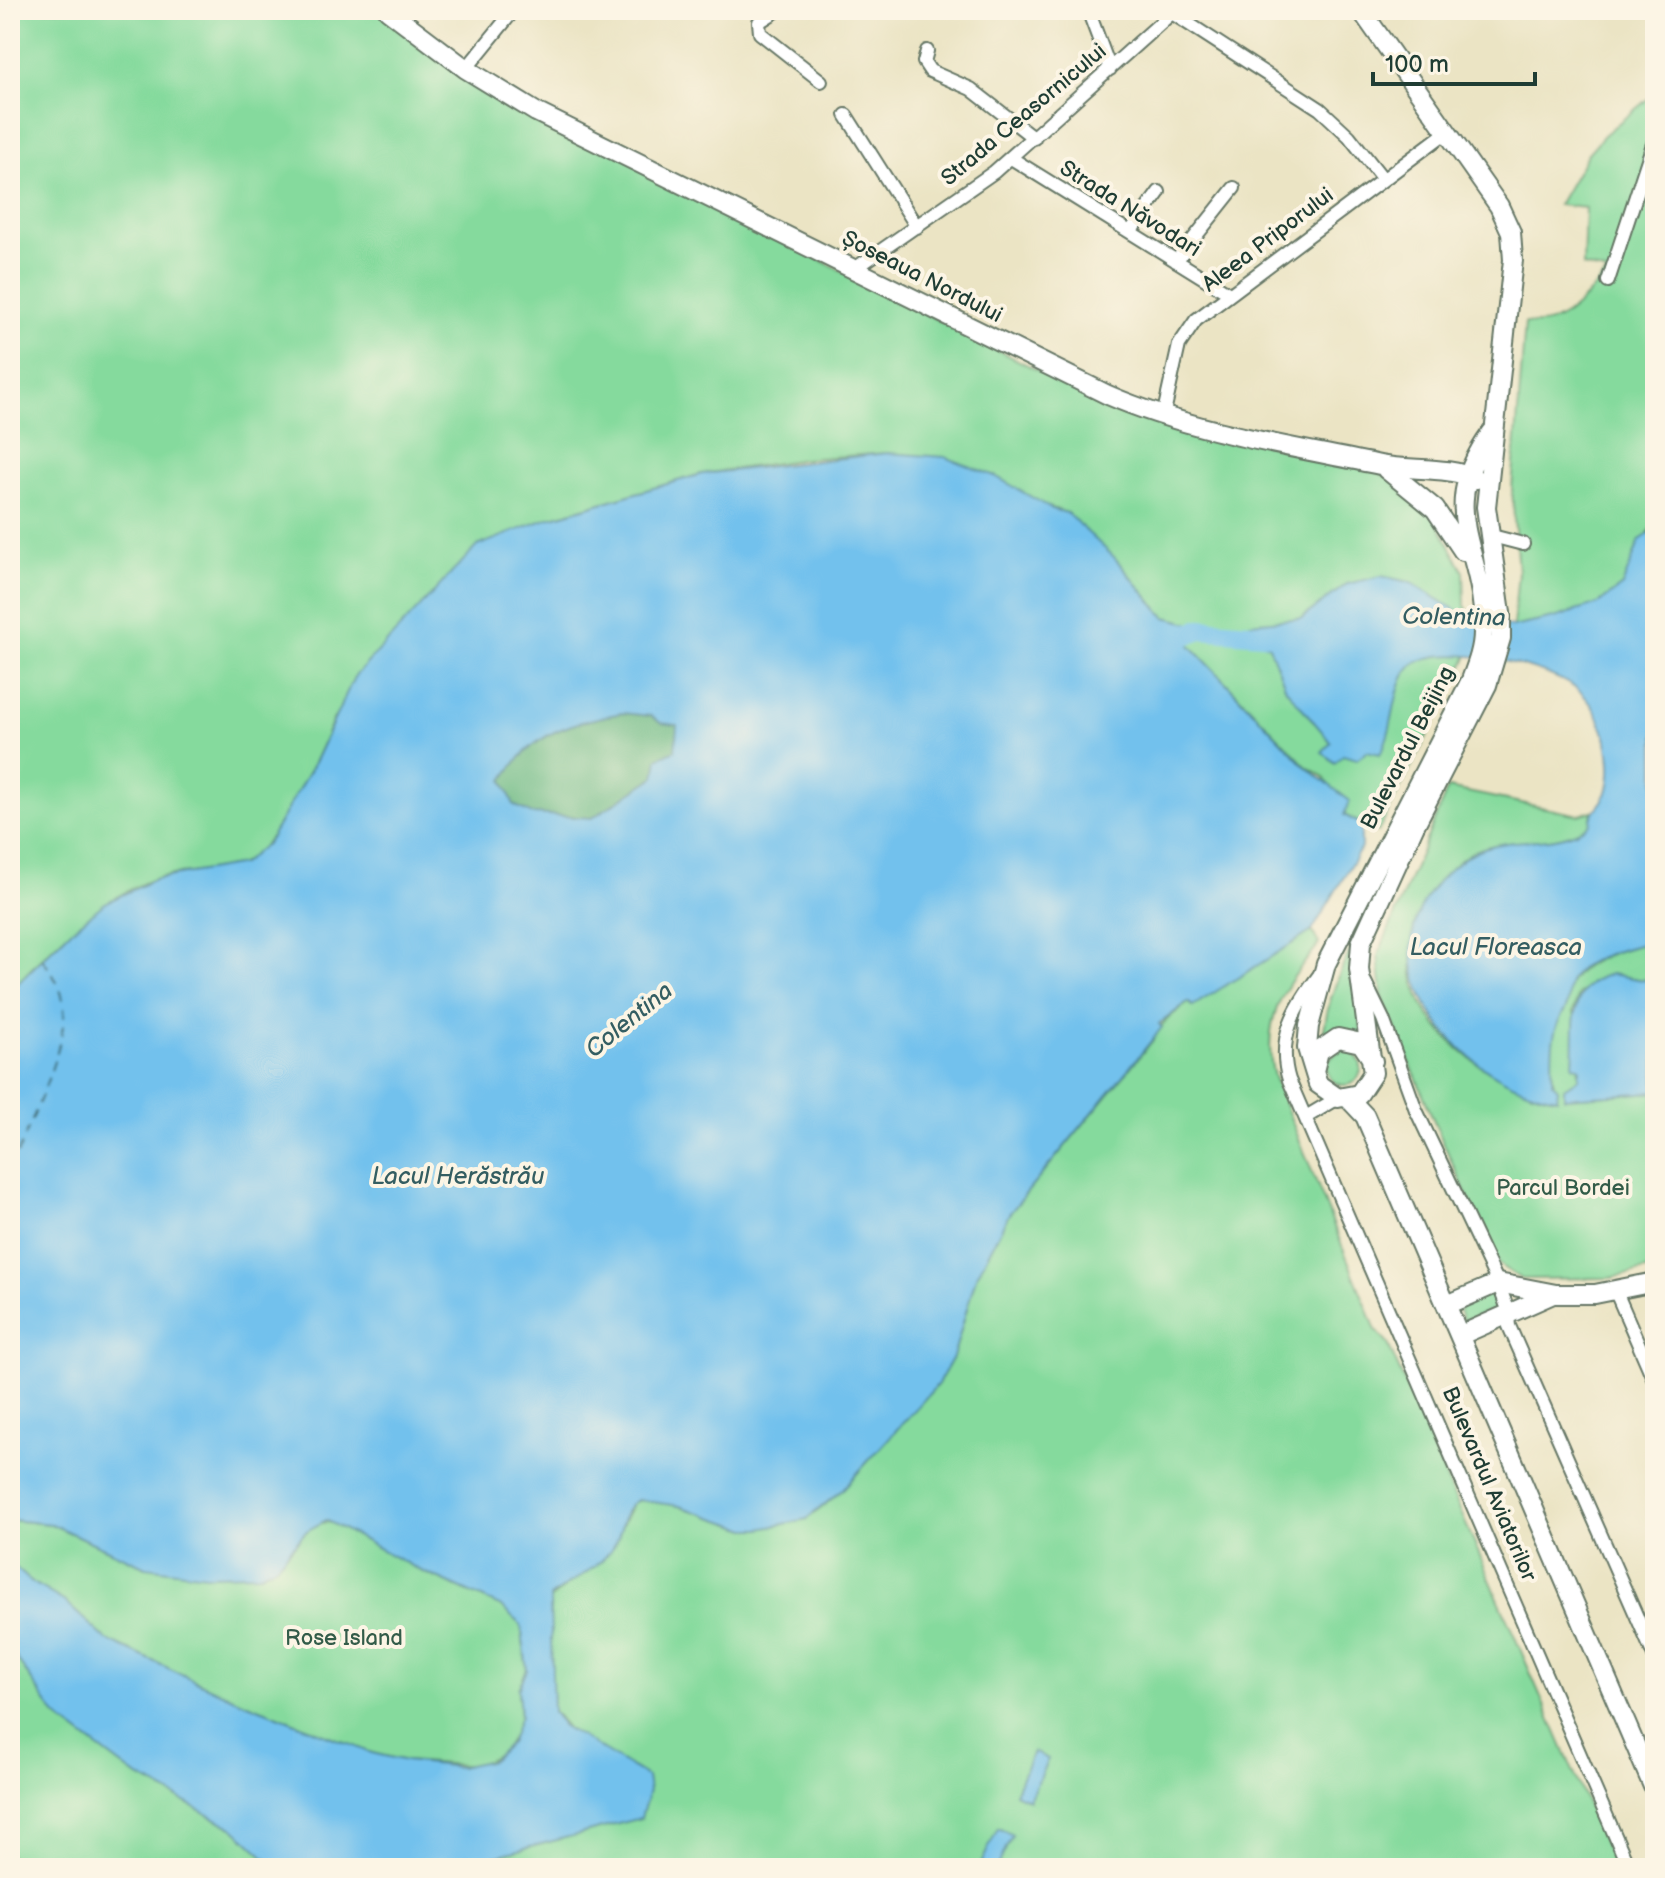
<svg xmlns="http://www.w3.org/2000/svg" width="1665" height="1878" font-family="'Balsamiq Sans',sans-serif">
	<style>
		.green { fill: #85da9d; stroke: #528c68; stroke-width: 2 }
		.forest { fill: #6cba84; stroke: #467c5c; stroke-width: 2 }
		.water { fill: #72c1ed; stroke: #487f90; stroke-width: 2; fill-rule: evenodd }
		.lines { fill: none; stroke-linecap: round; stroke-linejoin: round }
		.river { stroke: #72c1ed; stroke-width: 20 }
		.ferry { stroke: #345e62; stroke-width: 2; stroke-dasharray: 10 8; stroke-linecap: butt }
		.street-casing { stroke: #676; stroke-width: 16 }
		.secondary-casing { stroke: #676; stroke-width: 22 }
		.street { stroke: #fff; stroke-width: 12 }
		.secondary { stroke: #fff; stroke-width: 18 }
		.labels { text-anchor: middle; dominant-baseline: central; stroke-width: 8; stroke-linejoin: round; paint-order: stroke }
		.street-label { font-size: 22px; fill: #1f3d34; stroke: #fcf5e5 }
		.park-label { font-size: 22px; fill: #335c49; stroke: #fcf5e5 }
		.water-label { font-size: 24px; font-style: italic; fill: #345e62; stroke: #fcf5e5 }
	</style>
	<rect width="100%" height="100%" fill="#fcf5e5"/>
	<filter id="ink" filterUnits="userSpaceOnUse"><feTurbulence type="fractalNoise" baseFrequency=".0125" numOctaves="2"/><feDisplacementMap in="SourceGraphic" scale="16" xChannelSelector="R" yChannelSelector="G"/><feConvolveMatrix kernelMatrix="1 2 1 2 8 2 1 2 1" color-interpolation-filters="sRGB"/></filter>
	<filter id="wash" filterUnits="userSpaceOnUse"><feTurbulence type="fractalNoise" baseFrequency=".006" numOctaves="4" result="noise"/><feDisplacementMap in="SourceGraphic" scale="32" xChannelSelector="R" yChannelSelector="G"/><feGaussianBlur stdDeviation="1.8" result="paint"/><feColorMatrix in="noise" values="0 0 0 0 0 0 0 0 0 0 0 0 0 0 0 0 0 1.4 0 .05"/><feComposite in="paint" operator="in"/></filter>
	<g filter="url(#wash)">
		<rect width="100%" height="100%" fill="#ebe4c4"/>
		<path class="green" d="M 10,10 L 385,10 L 452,65 L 845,273 L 1079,391 L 1139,414 L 1376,471 L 1396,481 L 1435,518 L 1464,572 L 1465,606 L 1472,620 L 1468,656 L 1378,832 L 1344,815 L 1324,777 L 1306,766 L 1189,644 L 1199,626 L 1165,617 L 1067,513 L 887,453 L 805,459 L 702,474 L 546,519 L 334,718 C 315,761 285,837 244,862 C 224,875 180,870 154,879 C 96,901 52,946 10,991 Z
			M 1655,93 L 1655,298 L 1652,324 L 1655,332 L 1655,524 C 1638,543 1637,565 1623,585 C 1602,616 1546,618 1513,627 L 1518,572 L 1512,489 L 1525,323 C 1563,331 1584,298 1608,273 L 1583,266 L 1585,208 L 1558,205 L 1588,153 L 1604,135 Z
			M 1448,788 L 1579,815 L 1592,811 L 1590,824 C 1552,851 1499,832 1463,858 C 1441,875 1434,894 1425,919 C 1421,930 1414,942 1413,954 C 1403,1025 1497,1088 1557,1098 C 1545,1058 1551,985 1591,963 C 1611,951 1634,947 1655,940 L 1655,982 L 1610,974 L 1579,994 L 1573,1012 L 1577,1020 L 1579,1078 L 1565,1088 L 1565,1098 L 1655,1092 L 1655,1268 L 1611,1278 L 1521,1279 L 1498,1264 L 1442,1140 L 1382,996 L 1378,955 Z
			M 1312,931 L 1319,944 C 1284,988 1260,1018 1274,1077 L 1376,1330 L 1388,1344 L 1615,1868 L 450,1868 L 641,1818 L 553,1711 L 548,1601 L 610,1551 L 633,1502 L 645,1499 L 679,1506 L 747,1529 L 814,1514 L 842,1490 L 938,1384 L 953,1357 L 976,1277 L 1009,1214 L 1153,1040 C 1157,1010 1277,952 1312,931 Z
			M 1358,934 L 1361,1037 L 1323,1040 C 1326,1001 1341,968 1358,934 Z
			M1327 1068a17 17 0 1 1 34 0a17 17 0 1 1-34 0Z
			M 1494,1292 L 1502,1307 L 1463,1321 L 1459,1310 L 1462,1306 Z
			M 10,1520 L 51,1524 L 146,1567 L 288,1553 C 302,1535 314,1516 338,1524 L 419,1570 L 500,1606 L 521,1625 L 527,1670 L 518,1689 L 520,1716 L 515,1733 L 503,1752 L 476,1766 L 406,1761 L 372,1753 L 235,1699 L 107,1640 L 65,1602 L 33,1583 L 10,1563 Z
			M 10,1649 L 56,1716 L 132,1773 L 235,1829 L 277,1868 L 10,1868 Z"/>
		<path class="forest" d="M 622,713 L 651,716 L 661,723 L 678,725 L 675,751 L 655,777 L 592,818 L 532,814 L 514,805 L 503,780 C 533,732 569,723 622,713 Z"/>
		<path class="water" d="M 887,453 L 945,457 L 995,476 L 1054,510 L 1067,513 L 1114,557 L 1165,617 L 1199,625 L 1200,633 L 1190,637 L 1189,644 L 1305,766 L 1350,801 L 1344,815 L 1361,824 L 1361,848 L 1312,931 L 1193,1006 L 1188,1002 L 1159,1024 L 1162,1027 L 1153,1039 L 1009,1214 L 976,1277 L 953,1357 L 938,1384 L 842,1490 L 807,1519 L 761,1529 L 747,1529 L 679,1506 L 638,1500 C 621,1507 624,1529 615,1544 C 601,1568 571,1581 550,1597 L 553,1712 L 562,1725 L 647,1777 L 649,1790 L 641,1818 L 450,1868 L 277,1868 L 235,1829 L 132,1773 L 56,1716 L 10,1649 L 10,1563 L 33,1583 L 65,1602 L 107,1640 L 235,1699 L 372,1753 L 406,1761 L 459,1767 L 492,1760 L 511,1742 L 520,1716 L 518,1689 L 527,1670 L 521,1625 L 500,1606 L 419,1570 L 326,1520 L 305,1532 L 276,1566 L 260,1574 L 206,1575 L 146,1567 L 51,1524 L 10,1520 L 10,991 L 70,931 L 105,903 L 155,879 L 242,864 L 268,842 L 315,761 L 354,677 L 477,546 L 546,519 L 702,474 ZM 622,713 L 651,716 L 661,723 L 677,725 L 675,750 L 658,758 L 655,777 L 592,818 L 532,814 L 514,805 L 503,780 C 533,732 569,723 622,713 Z
			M 1655,530 L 1655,940 C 1629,949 1586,954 1571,980 C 1566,991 1571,1000 1565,1010 C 1549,1035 1553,1051 1552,1082 L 1558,1088 L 1557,1098 C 1447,1079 1348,943 1463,859 C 1502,830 1552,852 1590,824 C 1592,808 1602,806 1607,792 C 1612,776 1610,754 1606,737 C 1601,721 1592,701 1578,690 C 1549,667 1438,638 1409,668 C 1393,685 1395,730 1380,754 L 1367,751 L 1357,759 L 1343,755 L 1335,763 L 1322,752 L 1331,742 L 1286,689 L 1269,646 L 1249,635 L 1250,623 L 1302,618 L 1347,584 L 1381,576 L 1410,582 L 1472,620 L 1513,627 L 1554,618 L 1598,604 L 1622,586 L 1640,540 Z
			M 1610,974 L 1655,982 L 1655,1092 L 1564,1098 L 1564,1088 L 1579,1078 L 1580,1068 L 1573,1065 C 1576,1027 1565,987 1610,974 Z
			M 1033,1752 L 1048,1759 L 1029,1800 L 1015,1793 Z
			M 998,1828 L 1012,1835 L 997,1868 L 979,1868 Z"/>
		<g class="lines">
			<path class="river" d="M 1177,639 L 1200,629 L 1275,635"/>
			<path class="ferry" d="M 10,1170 C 26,1135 68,1042 64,1007 C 62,986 52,973 41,957"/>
		</g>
	</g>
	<g filter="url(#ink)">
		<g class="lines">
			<g class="street-casing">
				<path id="street" d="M 778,10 L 759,22 L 760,33 L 821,81
					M 1088,10 L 1110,69
					M 1172,13 L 1320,109 L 1349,136 L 1383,179
					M 927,51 L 924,62 L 930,71 L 971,89 L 1034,138
					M 466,69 L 514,10
					M 846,115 L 917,227
					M 1011,158 L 1228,293
					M 1130,232 L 1159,192
					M 1176,261 L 1234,188
					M 853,270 L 994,172 L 1175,10
					M 1608,281 L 1655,138
					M 1163,417 L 1179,345 L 1196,320 L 1448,131
					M 1488,535 L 1523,544
					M 1320,974 C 1295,1007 1276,1038 1289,1080 L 1629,1868
					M 1365,982 L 1383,1019 L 1416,1110 L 1498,1283 L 1507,1307 L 1509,1326 L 1655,1658
					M 1306,1117 L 1338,1098
					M 1616,1292 L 1655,1382"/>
			</g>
			<g class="secondary-casing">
				<path id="secondary" d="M 388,10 L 466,69 L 536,112 L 1108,395 C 1193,432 1289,446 1380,465 C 1410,471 1449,466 1476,479
					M 1361,10 L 1499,206 L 1511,232 L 1513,260 L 1486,507 L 1501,613 L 1501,638 L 1487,685 L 1414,827 L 1361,943 L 1359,969 L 1373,1073 L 1359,1094 L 1338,1098 L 1318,1084 L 1307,1048 L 1309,1026 L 1326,964 L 1471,680 C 1477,664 1483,649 1483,632 C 1488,551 1431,514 1492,432
					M 1386,469 L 1435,509 L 1463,551
					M 1314,1071 L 1319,1051 L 1338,1038 L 1361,1043 L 1373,1061
					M 1348,1098 L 1365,1116 L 1655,1791
					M 1447,1305 L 1498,1283 L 1556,1294 L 1595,1294 L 1655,1282
					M 1461,1335 L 1553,1294"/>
			</g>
			<use href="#street" class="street"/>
			<use href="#secondary" class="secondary"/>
		</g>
	</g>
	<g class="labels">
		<g class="street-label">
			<text transform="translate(1024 115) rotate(-40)">Strada Ceasornicului</text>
			<text transform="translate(1130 209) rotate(32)">Strada Năvodari</text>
			<text transform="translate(1268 240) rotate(-37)">Aleea Priporului</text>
			<text transform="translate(922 277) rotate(27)">Șoseaua Nordului</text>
			<text transform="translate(1408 748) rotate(-63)">Bulevardul Beijing</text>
			<text transform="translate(1489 1484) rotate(67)">Bulevardul Aviatorilor</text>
		</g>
		<g class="park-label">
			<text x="1563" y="1188">Parcul Bordei</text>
			<text x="344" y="1638">Rose Island</text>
		</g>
		<g class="water-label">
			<text transform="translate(1454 617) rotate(1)">Colentina</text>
			<text x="1496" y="947">Lacul Floreasca</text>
			<text transform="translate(629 1020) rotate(-39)">Colentina</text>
			<text x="458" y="1176">Lacul Herăstrău</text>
		</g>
	</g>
	<rect width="1665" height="1878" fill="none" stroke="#fcf5e5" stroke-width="40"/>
	<path d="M1373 72v12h162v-12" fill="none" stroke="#1f3d34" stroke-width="4"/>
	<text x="1385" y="72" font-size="24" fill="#1f3d34" stroke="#fcf5e5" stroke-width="6" paint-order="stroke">100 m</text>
</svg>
